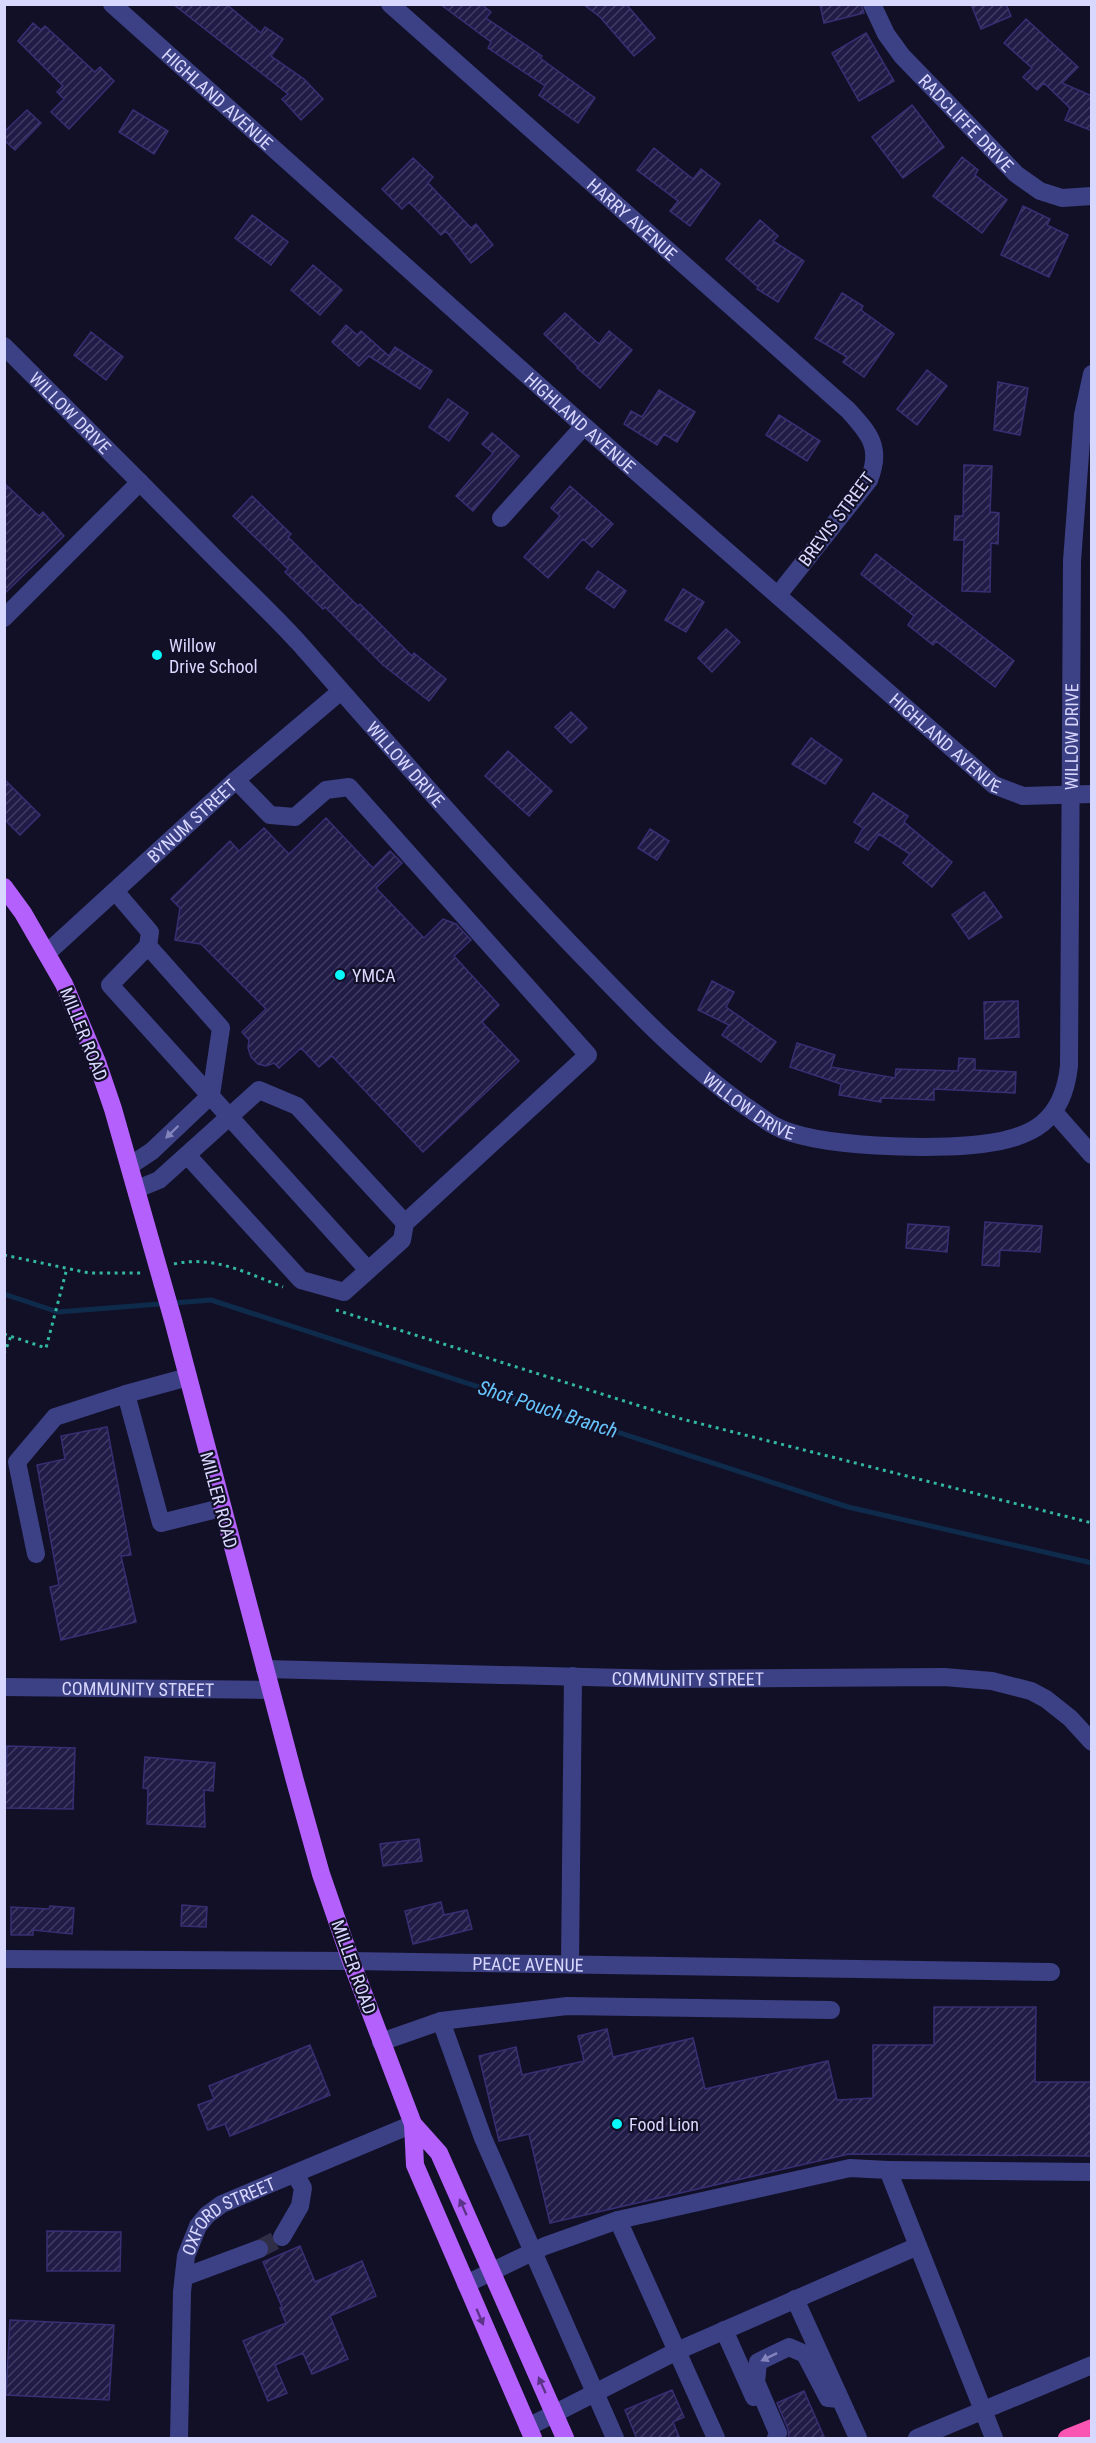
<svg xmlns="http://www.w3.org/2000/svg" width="1096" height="2443" font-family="'Roboto Condensed',sans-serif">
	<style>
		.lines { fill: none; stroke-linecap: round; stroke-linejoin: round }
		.stream { stroke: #0f2b4b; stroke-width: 5 }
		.building { fill: url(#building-hatch); stroke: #362f73; stroke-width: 1.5 }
		.minor-tunnel { stroke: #302e47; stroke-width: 18; stroke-dasharray: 18 9; stroke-linecap: butt }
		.path { stroke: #32b7a3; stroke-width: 3; stroke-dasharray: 3 4.5; stroke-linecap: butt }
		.minor { stroke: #3c4085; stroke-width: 18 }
		.major { stroke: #b460fc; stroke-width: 18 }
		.highway { stroke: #fb55b3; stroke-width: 18 }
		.oneway { fill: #8284bb }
		.oneway2 { fill: #5b3487 }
		.poi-dot { fill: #07f7fa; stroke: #121027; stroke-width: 2 }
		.labels { text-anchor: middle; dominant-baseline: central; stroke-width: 4.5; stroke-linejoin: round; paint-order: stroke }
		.street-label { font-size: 18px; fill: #d8d7fe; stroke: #121027 }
		.poi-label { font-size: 18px; fill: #d8d7fe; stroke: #121027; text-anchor: start }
		.water-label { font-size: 20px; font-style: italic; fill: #67c4fc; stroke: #121027 }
	</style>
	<defs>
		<pattern id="building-hatch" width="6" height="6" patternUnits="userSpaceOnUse" patternTransform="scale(1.5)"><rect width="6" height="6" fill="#211c47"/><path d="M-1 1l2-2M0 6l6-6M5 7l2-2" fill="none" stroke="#403c63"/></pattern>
	</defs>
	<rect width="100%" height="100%" fill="#121027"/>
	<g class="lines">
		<path class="stream" d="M 4,1294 L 58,1312 L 211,1300 L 848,1507 L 1092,1563"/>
	</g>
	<path class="building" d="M 173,4 L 226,4 L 261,33 L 265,27 L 283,39 L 271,56 L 304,79 L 323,99 L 301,120 L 282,99 L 288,94 Z
		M 440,4 L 481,4 L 491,12 L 486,18 L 542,56 L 540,58 L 595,98 L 578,123 L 539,95 L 545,86 L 488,48 L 491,42 Z
		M 583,4 L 626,4 L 655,38 L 634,56 L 600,17 Z
		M 820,4 L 861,4 L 864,13 L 824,23 Z
		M 971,4 L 1006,4 L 1011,16 L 981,29 Z
		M 1026,19 L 1078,67 L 1062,83 L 1092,96 L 1092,131 L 1065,120 L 1070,108 L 1044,83 L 1037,90 L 1023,77 L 1032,68 L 1004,43 Z
		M 33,23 L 41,30 L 45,26 L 95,72 L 100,67 L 114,81 L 69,129 L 51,112 L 64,99 L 57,92 L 63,86 L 18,41 Z
		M 866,33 L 894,81 L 859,101 L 832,53 Z
		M 912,105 L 944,147 L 903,178 L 872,137 Z
		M 27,110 L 41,123 L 15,150 L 4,140 L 4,132 Z
		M 133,110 L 168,131 L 154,154 L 119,132 Z
		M 654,148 L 693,179 L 701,169 L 720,184 L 690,226 L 670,211 L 678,201 L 637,170 Z
		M 962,157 L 978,170 L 975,175 L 1007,200 L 982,233 L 933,196 Z
		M 413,158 L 433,177 L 428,183 L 471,228 L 476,224 L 493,245 L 471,263 L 446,231 L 441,235 L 409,202 L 402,209 L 382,189 Z
		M 1023,206 L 1050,219 L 1047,225 L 1068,235 L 1049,277 L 1001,255 Z
		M 252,215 L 288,242 L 271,265 L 235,238 Z
		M 760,220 L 778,236 L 773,241 L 804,261 L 778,302 L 757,289 L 758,287 L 726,259 Z
		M 313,265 L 342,290 L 320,315 L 291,290 Z
		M 842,293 L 863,306 L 861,310 L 894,334 L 864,377 L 843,362 L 847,357 L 815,338 Z
		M 565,313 L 599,344 L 609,331 L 632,350 L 600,388 L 577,368 L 578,367 L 544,334 Z
		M 346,325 L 357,335 L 361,331 L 389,356 L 395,347 L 432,371 L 420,389 L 369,356 L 359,366 L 332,342 Z
		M 91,332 L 123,357 L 106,380 L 74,355 Z
		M 927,370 L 947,386 L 917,425 L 897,409 Z
		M 998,382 L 1028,388 L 1020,435 L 994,430 Z
		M 659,390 L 695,412 L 677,442 L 664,434 L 657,445 L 624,424 L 631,411 L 642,417 Z
		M 448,399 L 468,413 L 449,441 L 429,427 Z
		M 779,415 L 820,441 L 807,461 L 766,435 Z
		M 492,433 L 519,456 L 473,511 L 456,496 L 493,453 L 482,444 Z
		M 964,465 L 992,466 L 990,512 L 999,513 L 998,544 L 991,543 L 990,592 L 962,591 L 964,540 L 954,540 L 955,516 L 963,516 Z
		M 4,483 L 39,516 L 43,512 L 64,536 L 4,594 Z
		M 570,486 L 613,524 L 592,547 L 583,539 L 548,578 L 524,557 L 560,516 L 551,508 Z
		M 252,496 L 291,534 L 288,537 L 358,606 L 360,604 L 412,656 L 414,653 L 446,679 L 429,701 L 383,665 L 325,607 L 323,609 L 285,572 L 288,569 L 233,516 Z
		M 876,554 L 1014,661 L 995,687 L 936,641 L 933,645 L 908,625 L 914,616 L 861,574 Z
		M 598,571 L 626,591 L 614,608 L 586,588 Z
		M 683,589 L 704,602 L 686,632 L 665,620 Z
		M 726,629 L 740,642 L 712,672 L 698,658 Z
		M 571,712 L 587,728 L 571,743 L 555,727 Z
		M 811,738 L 842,760 L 825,784 L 792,764 Z
		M 508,751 L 552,791 L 529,816 L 485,776 Z
		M 4,779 L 40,815 L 20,835 L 4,819 Z
		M 873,793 L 908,816 L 904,822 L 952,862 L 932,887 L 903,863 L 910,854 L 879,834 L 868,850 L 855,842 L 863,828 L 854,822 Z
		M 326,818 L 373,868 L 390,851 L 402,863 L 376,888 L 424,938 L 443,919 L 456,924 L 471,940 L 454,956 L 499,1005 L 482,1022 L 519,1061 L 423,1152 L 332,1056 L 319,1067 L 301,1048 L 279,1068 L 274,1063 L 266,1066 L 258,1064 L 251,1057 L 248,1048 L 249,1040 L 242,1032 L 266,1009 L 201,944 L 175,940 L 180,908 L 171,899 L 230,841 L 239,851 L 264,828 L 289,854 Z
		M 650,829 L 669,841 L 657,860 L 638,848 Z
		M 984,892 L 1002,917 L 969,939 L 952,915 Z
		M 712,981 L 734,992 L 726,1007 L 776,1042 L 761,1062 L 722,1035 L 729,1025 L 698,1010 Z
		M 1018,1001 L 1019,1037 L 985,1039 L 984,1002 Z
		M 797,1043 L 835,1055 L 831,1067 L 895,1078 L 896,1069 L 958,1071 L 959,1058 L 975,1059 L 975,1070 L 1016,1072 L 1015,1093 L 934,1089 L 934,1100 L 881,1098 L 881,1102 L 839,1095 L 841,1084 L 790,1067 Z
		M 985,1222 L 1042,1226 L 1040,1252 L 1000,1250 L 999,1266 L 982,1265 Z
		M 908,1224 L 949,1227 L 947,1252 L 906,1248 Z
		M 107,1427 L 131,1555 L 121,1556 L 136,1622 L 61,1640 L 50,1587 L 59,1585 L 37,1465 L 65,1459 L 61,1436 Z
		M 7,1746 L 75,1748 L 73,1809 L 5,1808 Z
		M 145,1757 L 215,1763 L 213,1791 L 204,1790 L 205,1827 L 147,1824 L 148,1789 L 143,1788 Z
		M 419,1839 L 422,1861 L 383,1866 L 380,1844 Z
		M 441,1902 L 444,1915 L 467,1910 L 472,1929 L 413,1944 L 405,1911 Z
		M 182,1905 L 207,1907 L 206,1927 L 181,1926 Z
		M 50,1906 L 74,1908 L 72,1934 L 33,1930 L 33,1935 L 11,1935 L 11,1907 L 49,1909 Z
		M 934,2007 L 1036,2007 L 1035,2082 L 1092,2082 L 1092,2156 L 849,2154 L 550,2223 L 529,2134 L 499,2141 L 479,2056 L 516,2047 L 522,2075 L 584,2061 L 578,2036 L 607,2029 L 613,2057 L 693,2038 L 705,2089 L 828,2061 L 837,2100 L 873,2098 L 873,2045 L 934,2045 Z
		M 310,2045 L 330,2095 L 230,2136 L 225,2124 L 208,2130 L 198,2105 L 214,2099 L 209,2086 Z
		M 47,2231 L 121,2232 L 120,2271 L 47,2271 Z
		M 300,2246 L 315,2282 L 362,2261 L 376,2296 L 330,2316 L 348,2359 L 312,2374 L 303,2353 L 275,2365 L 287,2393 L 268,2401 L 243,2341 L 286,2323 L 280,2308 L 282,2307 L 263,2262 Z
		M 10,2320 L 114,2325 L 109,2400 L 6,2395 Z
		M 672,2390 L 684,2417 L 673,2422 L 680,2439 L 637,2439 L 625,2410 Z
		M 804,2391 L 825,2439 L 789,2439 L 788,2429 L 777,2403 Z"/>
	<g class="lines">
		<path class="minor-tunnel" d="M 259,2249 L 282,2237"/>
		<path class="path" d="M 4,1255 L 89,1273 L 142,1273
			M 174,1264 C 213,1255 247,1273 283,1287
			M 336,1310 L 678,1418 L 1092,1523
			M 4,1334 L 46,1348 L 67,1268
			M 4,1354 L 11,1336"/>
		<g class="minor">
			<path id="s1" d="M 112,4 L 584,426 L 994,785 L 1023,796 L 1092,794"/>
			<path id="s2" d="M 390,4 L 848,410 C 870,434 882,448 869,480 L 778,595"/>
			<path id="s3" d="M 872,4 L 886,34 L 902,56 L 1016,174 L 1040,191 L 1062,198 L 1092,196"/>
			<path id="s4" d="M 4,346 C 71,413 137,479 203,546 C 235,579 269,610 300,644 C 395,752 490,861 591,965 C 640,1016 687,1065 745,1106 C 755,1112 765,1121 775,1126 C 815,1148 936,1150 982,1144 C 1033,1138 1063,1121 1069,1066 L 1072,561 L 1083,415 L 1092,374"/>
			<path d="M 501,518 L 584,426"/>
			<path d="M 4,618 L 140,482"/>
			<path d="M 115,891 L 150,932 L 148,946"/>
			<path id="s5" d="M 47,953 L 236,780 L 341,691"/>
			<path d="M 1054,1112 L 1092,1155"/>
			<path d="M 187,1155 L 301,1280 L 344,1292 L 402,1240 L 405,1223 L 588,1055 L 349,787 L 326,790 L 295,817 L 270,815 L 236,780"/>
			<path d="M 131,1165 L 152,1151 L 211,1095 L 221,1028 L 148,946 L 110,985 L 368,1270"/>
			<path d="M 137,1189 L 159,1180 L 259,1090 L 297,1106 L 405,1223"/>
			<path d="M 126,1394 L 188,1377"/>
			<path d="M 36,1554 L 17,1462 L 55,1417 L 126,1394 L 161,1523 L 221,1508"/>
			<path id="s6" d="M 265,1669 L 663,1679 L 944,1677 L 992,1681 L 1031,1691 L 1046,1699 L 1070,1718 L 1092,1742"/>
			<path id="s7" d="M 4,1687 L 270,1690"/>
			<path id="s8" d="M 4,1959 L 351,1961 L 1051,1972"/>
			<path d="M 570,1964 L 573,1676"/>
			<path d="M 441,2021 L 567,2006 L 831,2010"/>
			<path d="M 381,2042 L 441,2021 L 483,2138 L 615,2438"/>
			<path d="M 888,2170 L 1092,2172"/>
			<path d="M 618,2220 L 716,2438"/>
			<path d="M 282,2237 L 300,2206 L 303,2188 L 295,2174"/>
			<path d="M 184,2277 L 259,2249"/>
			<path d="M 466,2284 L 545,2246 L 618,2220 L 850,2168 L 888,2170 L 994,2438"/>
			<path d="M 795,2299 L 858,2438"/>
			<path d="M 724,2330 L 754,2397"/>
			<path d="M 528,2427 L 677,2351 L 918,2246"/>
			<path id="s9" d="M 179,2438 L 182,2292 L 186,2256 L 198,2226 L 207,2215 L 222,2204 L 413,2124"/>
			<path d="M 776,2438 L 778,2433 L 756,2382 L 758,2362 L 789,2347 L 805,2354 L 828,2398 L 840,2399"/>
			<path d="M 917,2438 L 1092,2365"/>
		</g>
		<path class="major" d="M 4,887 L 23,913 L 64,984 L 97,1062 L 113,1109 L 173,1320 L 295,1781 L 321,1874 L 351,1961 L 413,2124 L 415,2165 L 533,2438
			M 413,2124 L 439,2153 L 565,2438"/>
		<path class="highway" d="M 1067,2438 L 1092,2428"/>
	</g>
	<defs><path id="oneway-solid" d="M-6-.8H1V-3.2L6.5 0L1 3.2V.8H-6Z" transform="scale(1.5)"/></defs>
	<g class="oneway">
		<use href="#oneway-solid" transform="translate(172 1132) rotate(136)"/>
		<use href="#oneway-solid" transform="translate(769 2357) rotate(154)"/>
	</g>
	<g class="oneway2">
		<use href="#oneway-solid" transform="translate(463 2207) rotate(-114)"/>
		<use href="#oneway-solid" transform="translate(480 2317) rotate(67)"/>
		<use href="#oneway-solid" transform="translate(542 2385) rotate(-114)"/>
	</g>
	<g class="poi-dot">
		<circle cx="157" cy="655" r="6"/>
		<circle cx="340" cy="975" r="6"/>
		<circle cx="617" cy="2124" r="6"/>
	</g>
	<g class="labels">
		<g class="street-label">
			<text stroke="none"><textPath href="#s1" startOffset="142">HIGHLAND AVENUE</textPath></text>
			<text stroke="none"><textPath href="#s3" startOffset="153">RADCLIFFE DRIVE</textPath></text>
			<text stroke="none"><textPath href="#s2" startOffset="324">HARRY AVENUE</textPath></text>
			<text stroke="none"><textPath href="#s4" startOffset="94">WILLOW DRIVE</textPath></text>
			<text stroke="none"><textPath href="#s1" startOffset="628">HIGHLAND AVENUE</textPath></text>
			<text transform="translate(836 519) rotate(-53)">BREVIS STREET</text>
			<text stroke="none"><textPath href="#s4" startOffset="1767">WILLOW DRIVE</textPath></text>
			<text stroke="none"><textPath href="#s1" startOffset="1114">HIGHLAND AVENUE</textPath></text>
			<text stroke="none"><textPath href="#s4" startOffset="580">WILLOW DRIVE</textPath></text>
			<text stroke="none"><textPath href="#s5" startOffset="196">BYNUM STREET</textPath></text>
			<text transform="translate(84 1034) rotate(68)">MILLER ROAD</text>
			<text stroke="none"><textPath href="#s4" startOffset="1066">WILLOW DRIVE</textPath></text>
			<text transform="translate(219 1500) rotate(75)">MILLER ROAD</text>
			<text stroke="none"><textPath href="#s6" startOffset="423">COMMUNITY STREET</textPath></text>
			<text stroke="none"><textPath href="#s7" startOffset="134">COMMUNITY STREET</textPath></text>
			<text stroke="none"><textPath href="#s8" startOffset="524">PEACE AVENUE</textPath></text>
			<text transform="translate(354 1967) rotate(70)">MILLER ROAD</text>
			<text stroke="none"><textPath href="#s9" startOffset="244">OXFORD STREET</textPath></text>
		</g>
		<g class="poi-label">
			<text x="169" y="645">Willow<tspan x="169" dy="21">Drive School</tspan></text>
			<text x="352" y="975">YMCA</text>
			<text x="629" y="2124">Food Lion</text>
		</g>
		<g class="water-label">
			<text transform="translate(548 1409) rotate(18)">Shot Pouch Branch</text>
		</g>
	</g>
	<rect width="1096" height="2443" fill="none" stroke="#d8d7fe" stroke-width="12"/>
</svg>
